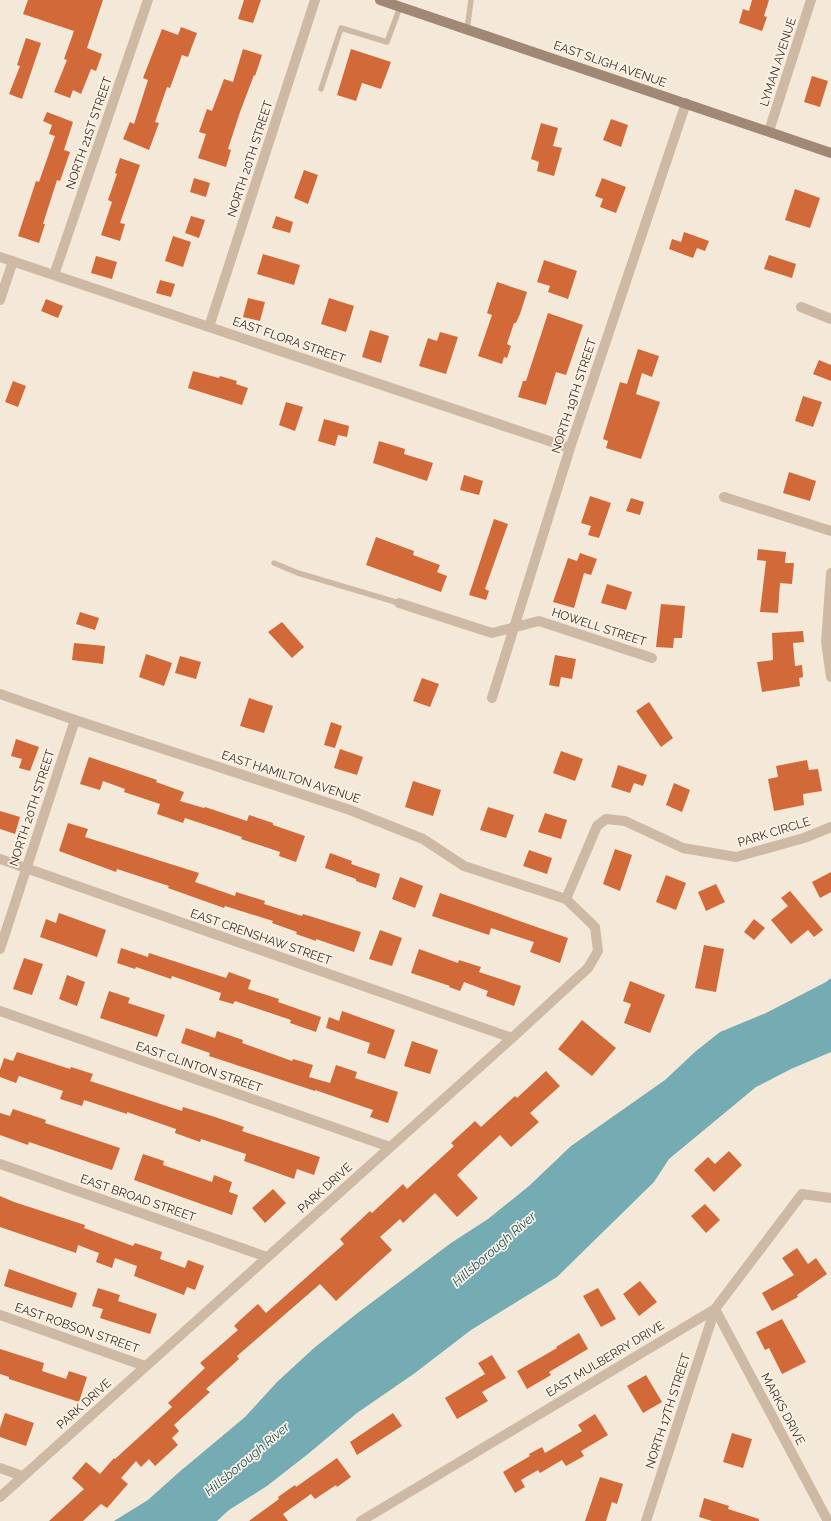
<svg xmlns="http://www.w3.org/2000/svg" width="831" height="1521" font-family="Raleway,sans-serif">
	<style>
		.water { fill: #75acb3 }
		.building { fill: #d16939 }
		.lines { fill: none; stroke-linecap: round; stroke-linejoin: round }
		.lane { stroke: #cdb9a4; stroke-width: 5.5 }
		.street { stroke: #cdb9a4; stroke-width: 10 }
		.secondary { stroke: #a08875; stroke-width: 10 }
		.labels { text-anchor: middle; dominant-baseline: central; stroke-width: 3.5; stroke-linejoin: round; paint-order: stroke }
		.street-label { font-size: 12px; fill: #372d26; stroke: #fbf2e5 }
		.water-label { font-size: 13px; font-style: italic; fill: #18535c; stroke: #fbf2e5 }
	</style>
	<rect width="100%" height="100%" fill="#f4e9d9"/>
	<path class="water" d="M 831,978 L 831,1052 L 791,1069 L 756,1087 L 669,1159 L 654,1182 L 557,1277 L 471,1330 L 415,1373 L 357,1413 L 308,1454 L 267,1486 L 229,1510 L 217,1521 L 114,1521 L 148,1500 L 178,1473 L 245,1417 L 277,1382 L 314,1348 L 355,1315 L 451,1243 L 488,1219 L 529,1186 L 571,1146 L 665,1080 L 696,1051 L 720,1032 L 766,1013 L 826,982 Z"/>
	<path class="building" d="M 28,0 L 103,0 L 87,48 L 102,54 L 96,71 L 91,69 L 81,94 L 73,90 L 70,98 L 54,92 L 67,60 L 64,59 L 74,31 L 23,14 Z
		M 244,0 L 261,0 L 253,23 L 238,19 Z
		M 752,0 L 769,0 L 764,16 L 767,17 L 762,31 L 739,23 L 743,9 L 749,11 Z
		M 181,27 L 197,33 L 188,57 L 182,55 L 170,88 L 167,87 L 155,122 L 159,123 L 149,150 L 123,139 L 130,122 L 134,124 L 148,80 L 143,78 L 162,29 L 178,35 Z
		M 26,38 L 41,43 L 22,99 L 9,94 L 20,66 L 17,65 Z
		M 243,49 L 262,55 L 255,76 L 254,75 L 240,112 L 228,149 L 231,150 L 226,167 L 198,158 L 206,134 L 199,132 L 207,109 L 212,111 L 224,79 L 233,82 Z
		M 351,49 L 391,62 L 381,89 L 362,83 L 356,101 L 337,95 Z
		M 812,76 L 828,81 L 820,107 L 804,102 Z
		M 47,112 L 73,122 L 64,150 L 70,152 L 60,181 L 57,180 L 43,224 L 45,224 L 39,243 L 18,236 L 36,181 L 39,182 L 55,136 L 49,134 L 52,125 L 43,121 Z
		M 611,119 L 628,125 L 621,147 L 603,140 Z
		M 541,123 L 558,128 L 553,146 L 562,148 L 554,176 L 537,171 L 539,162 L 531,159 Z
		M 120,158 L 140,165 L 120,223 L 125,224 L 120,241 L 101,235 L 112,202 L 108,200 L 117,174 L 115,173 Z
		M 304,170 L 318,175 L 308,204 L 294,198 Z
		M 194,178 L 210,183 L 206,197 L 190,192 Z
		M 602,178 L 626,187 L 616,213 L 600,207 L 603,199 L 595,196 Z
		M 795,189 L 820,198 L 810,228 L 785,220 Z
		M 191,216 L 205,220 L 199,238 L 185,233 Z
		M 276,216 L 293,222 L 290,233 L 272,228 Z
		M 684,232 L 709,241 L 705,251 L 697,248 L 693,258 L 669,249 L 672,239 L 681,242 Z
		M 173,236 L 191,242 L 183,267 L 165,261 Z
		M 263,254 L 300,265 L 294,285 L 257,274 Z
		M 769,255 L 796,264 L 792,278 L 764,269 Z
		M 96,256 L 117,262 L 112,279 L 91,273 Z
		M 544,260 L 577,271 L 568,299 L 548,292 L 550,286 L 537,282 Z
		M 160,280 L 175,284 L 171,297 L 156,293 Z
		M 497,282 L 527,292 L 520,314 L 516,323 L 514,323 L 507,344 L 511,346 L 507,358 L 504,357 L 502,364 L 478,356 L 492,315 L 487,313 Z
		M 248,298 L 265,302 L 260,321 L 243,317 Z
		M 329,298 L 354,306 L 346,332 L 321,324 Z
		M 46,299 L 63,306 L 58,318 L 41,311 Z
		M 548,313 L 583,325 L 566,375 L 556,372 L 546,405 L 518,397 L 523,381 L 526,381 Z
		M 370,330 L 389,336 L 381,363 L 362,357 Z
		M 440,332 L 458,337 L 446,374 L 419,366 L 428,338 L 437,341 Z
		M 638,349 L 659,356 L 652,377 L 642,373 L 636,394 L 660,402 L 641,459 L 606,448 L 608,441 L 603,439 L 620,382 L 627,384 Z
		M 819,360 L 831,365 L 831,381 L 813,374 Z
		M 193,371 L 219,378 L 220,376 L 237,381 L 236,384 L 248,388 L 242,405 L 188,388 Z
		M 13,381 L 26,386 L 18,407 L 5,402 Z
		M 803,396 L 822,402 L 813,427 L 795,421 Z
		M 286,402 L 303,407 L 295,431 L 279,425 Z
		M 324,419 L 349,426 L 347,437 L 338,435 L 335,446 L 318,441 Z
		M 379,441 L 405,449 L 404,454 L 433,463 L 427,481 L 373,463 Z
		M 789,472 L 816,481 L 810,501 L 783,493 Z
		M 464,475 L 483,481 L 479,495 L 460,490 Z
		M 590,496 L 611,503 L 599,538 L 588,535 L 591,526 L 581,523 Z
		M 631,498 L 644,502 L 640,515 L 626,511 Z
		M 494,519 L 508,524 L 485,589 L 489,591 L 486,600 L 469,595 Z
		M 376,537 L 414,551 L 413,555 L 440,565 L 437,572 L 447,576 L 441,592 L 366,565 Z
		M 758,549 L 786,552 L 785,563 L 794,563 L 792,584 L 780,583 L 778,613 L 760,612 L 766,561 L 757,560 Z
		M 580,553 L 597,559 L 591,575 L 584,573 L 574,608 L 553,602 L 568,558 L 577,561 Z
		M 607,584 L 632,592 L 626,610 L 601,603 Z
		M 661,604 L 685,606 L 682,638 L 674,638 L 673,648 L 656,647 Z
		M 80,612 L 99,618 L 95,630 L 76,624 Z
		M 282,622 L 304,647 L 292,658 L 268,632 Z
		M 803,631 L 804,642 L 793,643 L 795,666 L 802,665 L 803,677 L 799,678 L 800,686 L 762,692 L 757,662 L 773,660 L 772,633 Z
		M 74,643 L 105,646 L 103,664 L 72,660 Z
		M 146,654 L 172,663 L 164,686 L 139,677 Z
		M 555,655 L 576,659 L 572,679 L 561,677 L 559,687 L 549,685 Z
		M 180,656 L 201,662 L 196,679 L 175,673 Z
		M 422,678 L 439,684 L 430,707 L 413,701 Z
		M 249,698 L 273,706 L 264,733 L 240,726 Z
		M 649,702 L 673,738 L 661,747 L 636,711 Z
		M 331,722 L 342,726 L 335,748 L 324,745 Z
		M 16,739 L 39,747 L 30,771 L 19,768 L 22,759 L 11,756 Z
		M 340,749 L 363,757 L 357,775 L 334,768 Z
		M 561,751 L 583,759 L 575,781 L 553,773 Z
		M 89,757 L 157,780 L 156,782 L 184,792 L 180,801 L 204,808 L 205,807 L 247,821 L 249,815 L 273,823 L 273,825 L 305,836 L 296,862 L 279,856 L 280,852 L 241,839 L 242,837 L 185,818 L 183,823 L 157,814 L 160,804 L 124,792 L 125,789 L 103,781 L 100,790 L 80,784 Z
		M 807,760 L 809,770 L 818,769 L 822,791 L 803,794 L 804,805 L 774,811 L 768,779 L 778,777 L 776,766 Z
		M 618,765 L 647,775 L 643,786 L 634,783 L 630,793 L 611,787 Z
		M 413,781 L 441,790 L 433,816 L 405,807 Z
		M 674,783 L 690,790 L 682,812 L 666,805 Z
		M 488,807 L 514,815 L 506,838 L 480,830 Z
		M 0,811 L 20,817 L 15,834 L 0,829 Z
		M 545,813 L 567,820 L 561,839 L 538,832 Z
		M 68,823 L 88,829 L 85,837 L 199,873 L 195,882 L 235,896 L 236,892 L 265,901 L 264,904 L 302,916 L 303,914 L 361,932 L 354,952 L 316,939 L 316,941 L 296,934 L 297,932 L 272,923 L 273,921 L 225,906 L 224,908 L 168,888 L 169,886 L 117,869 L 116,872 L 59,851 Z
		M 615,849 L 632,855 L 620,891 L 603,884 Z
		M 529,850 L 552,858 L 547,874 L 523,866 Z
		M 330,853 L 352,861 L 351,864 L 380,874 L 376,888 L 356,881 L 356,879 L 325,868 Z
		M 831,872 L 831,892 L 820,898 L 812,882 Z
		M 666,875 L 686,883 L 676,910 L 656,902 Z
		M 400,877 L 423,886 L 415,908 L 392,899 Z
		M 716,884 L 725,902 L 706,911 L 698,892 Z
		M 790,891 L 823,930 L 814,937 L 808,930 L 791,944 L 771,920 L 788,906 L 781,898 Z
		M 440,893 L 568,938 L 560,963 L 530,952 L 534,942 L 491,928 L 489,935 L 432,916 Z
		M 59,913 L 106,930 L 97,957 L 40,937 L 46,919 L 56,923 Z
		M 754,919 L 765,928 L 754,940 L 744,932 Z
		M 380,930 L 402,938 L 392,966 L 369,959 Z
		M 704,945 L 724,949 L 716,992 L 695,988 Z
		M 121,948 L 148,957 L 149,953 L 226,978 L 229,972 L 251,980 L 248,989 L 279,999 L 278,1002 L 321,1017 L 316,1032 L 290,1023 L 291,1020 L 235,1001 L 233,1004 L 219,1000 L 221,993 L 172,976 L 171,979 L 136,967 L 135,969 L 117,963 Z
		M 419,949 L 458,963 L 459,960 L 481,967 L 479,972 L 521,986 L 514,1006 L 486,996 L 488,991 L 464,982 L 460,991 L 449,987 L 450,986 L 411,973 Z
		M 24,958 L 43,964 L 32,995 L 13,989 Z
		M 67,975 L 85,982 L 77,1006 L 59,999 Z
		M 630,981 L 665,995 L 650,1033 L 624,1023 L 631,1004 L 623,1001 Z
		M 109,991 L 130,998 L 128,1003 L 165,1015 L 157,1037 L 100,1018 Z
		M 342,1011 L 395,1030 L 385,1059 L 367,1053 L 370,1043 L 326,1028 L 329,1017 L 339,1021 Z
		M 582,1020 L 616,1048 L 592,1076 L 558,1049 Z
		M 186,1028 L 215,1038 L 217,1031 L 243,1040 L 242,1043 L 292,1061 L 293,1059 L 313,1065 L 309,1077 L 330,1083 L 336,1065 L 357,1072 L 355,1078 L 398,1092 L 388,1123 L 370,1117 L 373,1110 L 315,1090 L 315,1091 L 209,1056 L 210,1053 L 181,1043 Z
		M 412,1041 L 438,1050 L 430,1074 L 404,1066 Z
		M 17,1052 L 70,1069 L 71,1067 L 93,1074 L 90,1081 L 182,1111 L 183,1107 L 215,1117 L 244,1127 L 242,1131 L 320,1157 L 314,1175 L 297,1169 L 294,1179 L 244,1161 L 246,1154 L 201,1139 L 200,1142 L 175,1133 L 176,1129 L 127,1112 L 127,1114 L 84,1100 L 82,1106 L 60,1099 L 63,1091 L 19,1076 L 16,1083 L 0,1077 L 0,1070 L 4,1058 L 13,1061 Z
		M 546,1071 L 560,1086 L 530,1113 L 539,1122 L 511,1147 L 500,1135 L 457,1175 L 478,1198 L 457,1217 L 435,1193 L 403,1223 L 400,1219 L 380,1237 L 392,1250 L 336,1301 L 320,1284 L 237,1356 L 239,1359 L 206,1389 L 210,1392 L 174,1425 L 179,1431 L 172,1438 L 178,1445 L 155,1466 L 149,1459 L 141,1467 L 136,1461 L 121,1478 L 128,1484 L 107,1508 L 101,1504 L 83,1521 L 49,1521 L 84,1489 L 72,1478 L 86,1462 L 100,1474 L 114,1458 L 115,1459 L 172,1407 L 168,1403 L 205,1368 L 200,1363 L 238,1330 L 234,1326 L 239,1321 L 258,1304 L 266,1313 L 344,1244 L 340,1239 L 370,1211 L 372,1213 L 403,1184 L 407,1189 L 454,1146 L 451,1143 L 475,1121 L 481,1127 L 515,1096 L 517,1098 Z
		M 13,1109 L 46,1120 L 45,1123 L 120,1148 L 112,1170 L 29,1142 L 28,1145 L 0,1135 L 0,1113 L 10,1116 Z
		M 729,1151 L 742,1165 L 714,1192 L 694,1170 L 708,1157 L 715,1164 Z
		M 143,1154 L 164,1161 L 163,1165 L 212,1182 L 214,1175 L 232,1182 L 229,1192 L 238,1195 L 232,1215 L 134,1180 Z
		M 273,1189 L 286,1203 L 265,1223 L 252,1208 Z
		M 0,1196 L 14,1202 L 85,1225 L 84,1228 L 133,1246 L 135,1243 L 162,1252 L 160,1259 L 185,1268 L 188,1260 L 204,1266 L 195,1290 L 187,1287 L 184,1295 L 134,1276 L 137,1266 L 115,1258 L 112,1268 L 96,1262 L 99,1253 L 78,1245 L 76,1253 L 0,1227 Z
		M 705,1204 L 720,1220 L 706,1233 L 691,1216 Z
		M 797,1248 L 808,1264 L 816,1258 L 827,1274 L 797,1295 L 798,1297 L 772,1311 L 762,1293 L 794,1275 L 782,1258 Z
		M 9,1269 L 77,1293 L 72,1308 L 4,1286 Z
		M 640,1281 L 657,1302 L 639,1316 L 623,1294 Z
		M 98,1288 L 120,1295 L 118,1301 L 157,1314 L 150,1334 L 100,1318 L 103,1309 L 92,1306 Z
		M 598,1288 L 616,1319 L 601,1327 L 583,1296 Z
		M 782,1319 L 806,1362 L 782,1374 L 769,1348 L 765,1350 L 756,1332 Z
		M 579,1333 L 588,1349 L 549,1372 L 551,1375 L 527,1389 L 517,1371 L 557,1348 L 556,1347 Z
		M 0,1349 L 44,1363 L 42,1371 L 66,1379 L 69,1371 L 87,1377 L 79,1402 L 9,1379 L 9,1377 L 0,1374 Z
		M 492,1355 L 506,1378 L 482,1392 L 488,1401 L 457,1419 L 445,1398 L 485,1374 L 478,1363 Z
		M 646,1375 L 662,1402 L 643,1413 L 627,1386 Z
		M 5,1413 L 34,1423 L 26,1446 L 0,1437 L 0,1428 Z
		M 393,1413 L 402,1426 L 357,1455 L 350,1442 Z
		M 595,1414 L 608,1435 L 581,1451 L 584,1456 L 566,1466 L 562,1460 L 540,1473 L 538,1470 L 521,1480 L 525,1487 L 515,1493 L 503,1472 L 530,1456 L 529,1454 L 542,1447 L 545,1453 L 582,1431 L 578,1425 Z
		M 732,1433 L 752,1439 L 743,1468 L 723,1462 Z
		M 337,1458 L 351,1477 L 337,1487 L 336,1485 L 315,1499 L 311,1494 L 283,1514 L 288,1521 L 249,1521 L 279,1499 L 278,1497 L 295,1485 L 296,1487 Z
		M 600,1477 L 623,1484 L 617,1504 L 612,1502 L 606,1521 L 585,1521 Z
		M 704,1498 L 729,1506 L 728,1509 L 759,1519 L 759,1521 L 712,1521 L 699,1517 Z"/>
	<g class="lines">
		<path class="lane" d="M 467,30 L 471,0
			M 321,89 L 341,28 L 387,42 L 400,7
			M 274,563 L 298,573 L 399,603"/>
		<path class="street" d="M 769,131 L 811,0
			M 0,257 L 570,448
			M 54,275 L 148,0
			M 0,300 L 13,261
			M 801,307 L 831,319
			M 209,327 L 315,0
			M 724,497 L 831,531
			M 831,573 L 826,642 L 831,677
			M 399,603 L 492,633 L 539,621 L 652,658
			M 0,694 L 75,720 L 350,810 L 423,839 L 464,866 L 566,899 L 595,927 L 598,951 L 588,968 L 512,1038 L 0,1497
			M 492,698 L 570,448 L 686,103
			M 0,859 L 512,1038
			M 566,899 L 597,826 L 606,819 L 625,821 L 683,848 L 736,857 L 804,838 L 831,827
			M 0,949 L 75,720
			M 0,1011 L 390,1147
			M 0,1164 L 267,1257
			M 715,1309 L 828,1521
			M 0,1315 L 145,1366
			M 0,1468 L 22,1476
			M 361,1521 L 715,1309 L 802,1194 L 831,1198
			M 646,1521 L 715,1309"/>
		<path class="secondary" d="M 380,0 L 831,153"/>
	</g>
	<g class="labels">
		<g class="street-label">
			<text transform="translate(778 62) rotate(-72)">LYMAN AVENUE</text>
			<text transform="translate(610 64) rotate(19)">EAST SLIGH AVENUE</text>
			<text transform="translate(89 133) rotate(-71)">NORTH 21ST STREET</text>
			<text transform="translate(250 159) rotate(-72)">NORTH 20TH STREET</text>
			<text transform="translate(289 340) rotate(19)">EAST FLORA STREET</text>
			<text transform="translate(574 396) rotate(-72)">NORTH 19TH STREET</text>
			<text transform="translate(599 627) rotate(18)">HOWELL STREET</text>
			<text transform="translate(291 777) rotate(18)">EAST HAMILTON AVENUE</text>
			<text transform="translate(32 808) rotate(-72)">NORTH 20TH STREET</text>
			<text transform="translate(774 832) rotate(-17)">PARK CIRCLE</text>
			<text transform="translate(261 937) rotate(19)">EAST CRENSHAW STREET</text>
			<text transform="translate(199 1067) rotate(19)">EAST CLINTON STREET</text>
			<text transform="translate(325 1188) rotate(-42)">PARK DRIVE</text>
			<text transform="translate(138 1198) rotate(19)">EAST BROAD STREET</text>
			<text transform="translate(77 1328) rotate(19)">EAST ROBSON STREET</text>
			<text transform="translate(605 1359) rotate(-31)">EAST MULBERRY DRIVE</text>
			<text transform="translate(84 1404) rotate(-42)">PARK DRIVE</text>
			<text transform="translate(783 1409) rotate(62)">MARKS DRIVE</text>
			<text transform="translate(668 1411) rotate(-72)">NORTH 17TH STREET</text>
		</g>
		<g class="water-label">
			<text transform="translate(494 1249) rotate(-41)">Hillsborough River</text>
			<text transform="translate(247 1459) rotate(-40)">Hillsborough River</text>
		</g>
	</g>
</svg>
